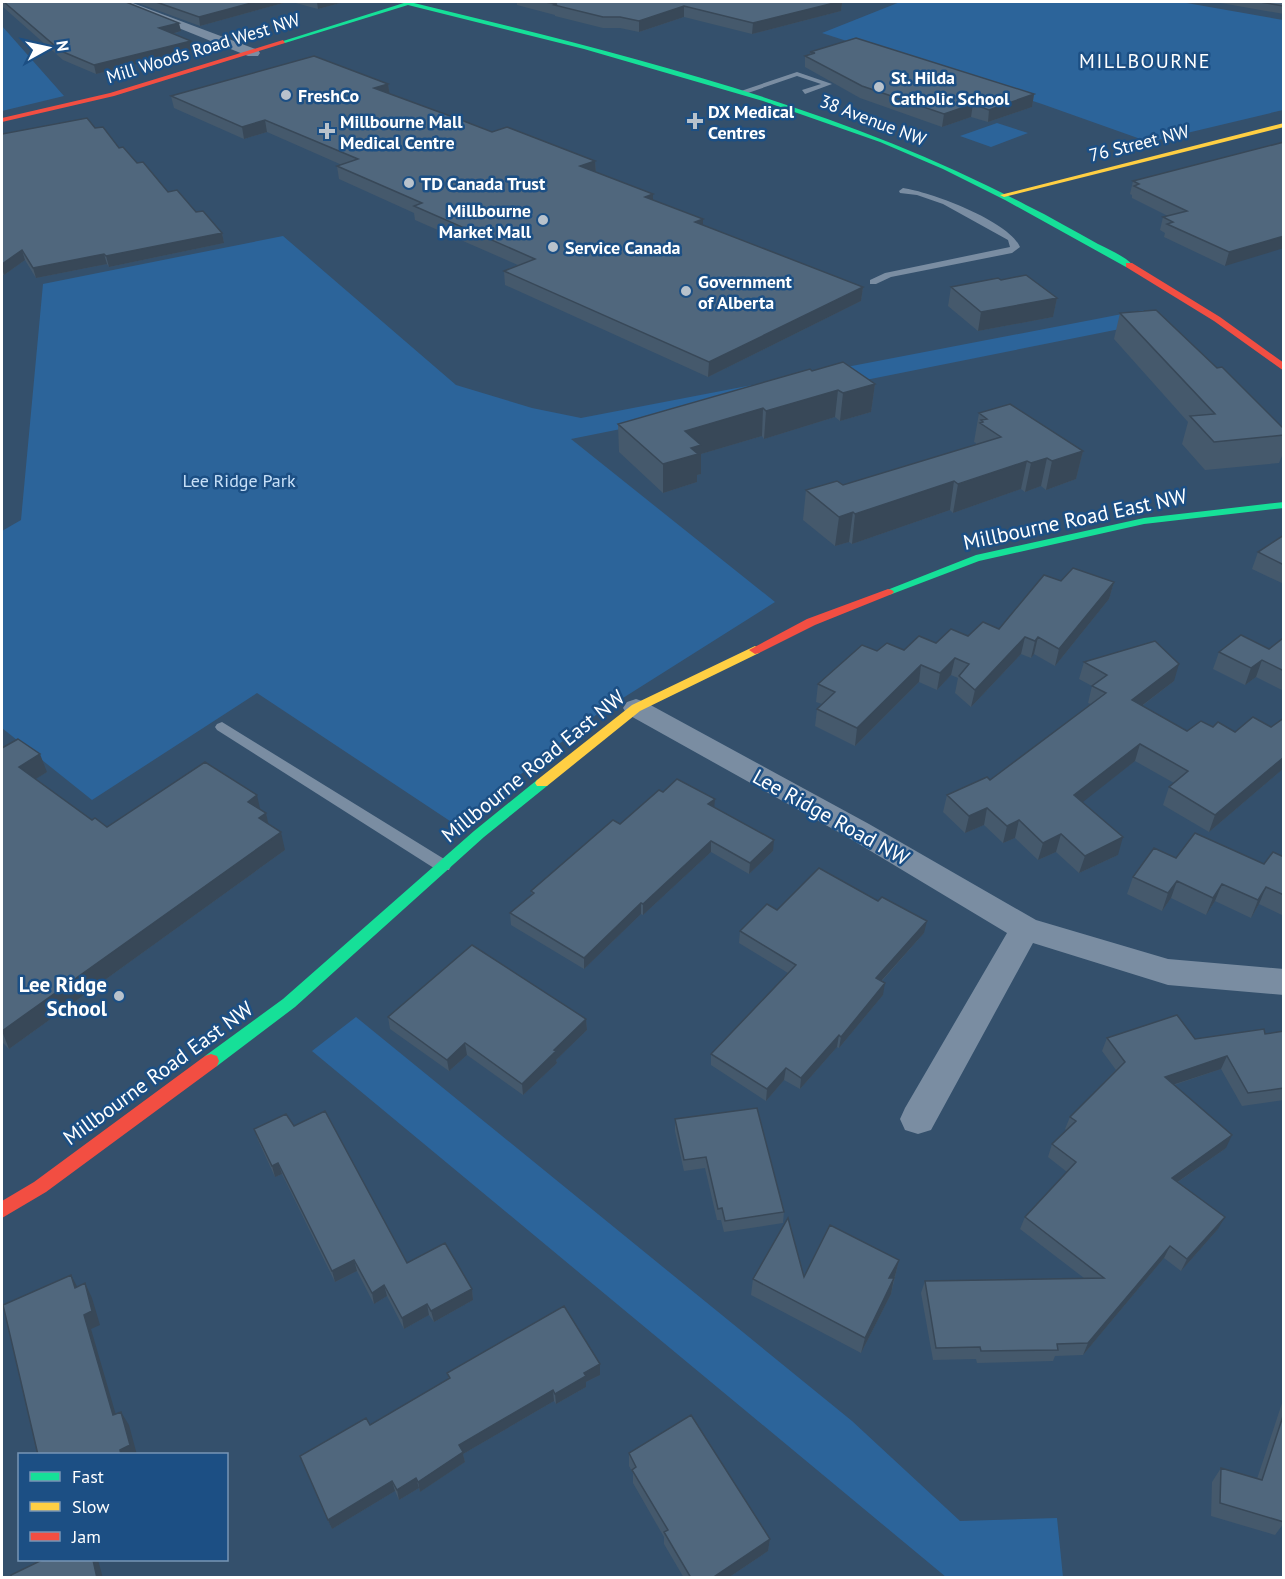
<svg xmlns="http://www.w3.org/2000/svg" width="1285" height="1579" font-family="'PT Sans',sans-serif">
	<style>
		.green { fill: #2c649a }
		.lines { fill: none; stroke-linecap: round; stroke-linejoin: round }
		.lane { fill: #7a8da2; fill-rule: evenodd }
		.street { fill: #7a8da2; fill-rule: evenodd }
		.fast { fill: #16e098; fill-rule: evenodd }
		.slow { fill: #ffcf43; fill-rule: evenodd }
		.jam { fill: #f24e42; fill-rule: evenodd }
		.wall { fill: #45596c }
		.shaded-wall { fill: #384858 }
		.building { fill: #50677d; stroke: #384858; stroke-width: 1.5 }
		.poi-dot { fill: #b8c2cc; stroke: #1c4f84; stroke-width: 2 }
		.labels { text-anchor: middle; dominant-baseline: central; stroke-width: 5; stroke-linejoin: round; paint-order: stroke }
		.far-street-label { font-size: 18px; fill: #fff; stroke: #1c4f84 }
		.far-poi-label { font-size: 18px; font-weight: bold; fill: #fff; stroke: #1c4f84; text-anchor: start }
		.far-park-label { font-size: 18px; fill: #c7e0f8; stroke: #1c4f84 }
		.far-quarter-label { font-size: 20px; letter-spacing: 1.5px; fill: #fff; stroke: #1c4f84 }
		.street-label { font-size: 21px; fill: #fff; stroke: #1c4f84 }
		.poi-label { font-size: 21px; font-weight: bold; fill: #fff; stroke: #1c4f84; text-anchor: end }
	</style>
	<rect width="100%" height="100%" fill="#34506c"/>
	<path class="green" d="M 900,2 L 1181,2 L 1283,20 L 1283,110 L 1149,142 L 1042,104 L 822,33 Z
		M 2,26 L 64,96 L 2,111 Z
		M 997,123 L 1028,133 L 991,147 L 960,136 Z
		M 283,236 L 456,385 L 532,408 L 581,418 L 1143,310 L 1160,321 L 571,439 L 775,602 L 596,715 L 456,825 L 257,693 L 92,800 L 2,728 L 2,531 L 21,520 L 43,284 Z
		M 356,1017 L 852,1421 L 960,1521 L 1057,1518 L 1063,1577 L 946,1577 L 312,1051 Z"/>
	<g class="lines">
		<path class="lane" d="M 797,72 L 832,84 L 805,94 L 802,90 L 821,84 L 797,76 L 745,94 L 738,92 Z
			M 903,188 C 931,192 1009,221 1020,247 L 1012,253 L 891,277 L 876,284 L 870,284 L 870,280 L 885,273 L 1010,247 L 1008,240 L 943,204 L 917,195 L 900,193 L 899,191 Z
			M 222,722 L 449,862 L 451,866 L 449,870 L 437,870 L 217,730 L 215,727 L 217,724 Z"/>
		<path class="street" d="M 114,2 L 130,2 L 258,50 L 260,53 L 258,56 L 248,56 Z
			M 636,699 L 645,702 L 869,824 L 1036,920 L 1168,959 L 1284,969 L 1284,995 L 1168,985 L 1033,943 L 931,1130 L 918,1134 L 905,1130 L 900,1119 L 905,1108 L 1007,933 L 849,838 L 627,714 L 623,708 L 627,702 Z"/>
		<path class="fast" d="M 407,2 L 415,2 L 414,3 C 623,54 835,105 1026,205 C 1051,217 1074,231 1098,244 C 1110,250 1124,256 1133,265 L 1126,267 L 1005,200 L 943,169 L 880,142 L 763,101 L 584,49 L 408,5 L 285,43 L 280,42 Z
			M 1284,502 L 1284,508 L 1144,524 L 979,561 L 892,594 L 888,595 L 882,592 L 976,555 L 1144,518 Z
			M 542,778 L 549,783 L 547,786 L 484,837 L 295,1007 L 217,1066 L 211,1068 L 205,1066 L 203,1061 L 205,1056 L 283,999 L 474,831 L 537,780 Z"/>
		<path class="slow" d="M 1284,123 L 1284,127 L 1004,197 L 1000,195 Z
			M 755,646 L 761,650 L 759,653 L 640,711 L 547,786 L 537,786 L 535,783 L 537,780 L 632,705 Z"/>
		<path class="jam" d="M 283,40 L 285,43 L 114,96 L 2,122 L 2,118 L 110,93 Z
			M 1126,263 L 1132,263 L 1220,317 L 1284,363 L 1284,371 L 1214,321 L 1126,267 Z
			M 888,589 L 892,590 L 894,592 L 892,594 L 815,625 L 759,653 L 755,654 L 749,650 L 807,619 Z
			M 211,1054 L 217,1056 L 219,1061 L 217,1066 L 46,1192 L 2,1218 L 2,1201 L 34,1182 L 205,1056 Z"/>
	</g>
	<path class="wall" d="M 2,2 L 126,2 L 181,31 L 173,34 L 191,41 L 193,50 L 96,74 L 63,60 L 3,7 Z
		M 135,2 L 287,2 L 200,26 Z
		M 292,2 L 344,2 L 318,9 Z
		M 517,2 L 846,2 L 842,3 L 841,11 L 752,34 L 684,17 L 639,32 L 620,28 L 603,28 L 555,16 L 555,15 L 517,5 Z
		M 1215,2 L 1284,2 L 1284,14 Z
		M 810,52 L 1034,94 L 1032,107 L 988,122 L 971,117 L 942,127 L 860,98 L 805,67 L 805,56 L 810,54 Z
		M 388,84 L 389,93 L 492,132 L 595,161 L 596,172 L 703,225 L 863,287 L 861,301 L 708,377 L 505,285 L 504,271 L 518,265 L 415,220 L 414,213 L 339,179 L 337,166 L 342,165 L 267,132 L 244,139 L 174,108 L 171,96 Z
		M 95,128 L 119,148 L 168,192 L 222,233 L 224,243 L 109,267 L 107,264 L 36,278 L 25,260 L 4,275 L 2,275 L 2,134 Z
		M 1284,142 L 1225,266 L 1164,237 L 1165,233 L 1160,230 L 1163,217 L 1168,216 L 1132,198 L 1132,195 L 1130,194 L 1133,181 Z
		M 1001,280 L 1057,298 L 1053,317 L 978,331 L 948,306 L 951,287 Z
		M 1120,313 L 1217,368 L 1284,429 L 1284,451 L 1279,463 L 1205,470 L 1182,444 L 1188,422 L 1114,339 Z
		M 812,371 L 875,384 L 871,412 L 840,421 L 835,417 L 764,439 L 762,436 L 701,454 L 701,474 L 697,475 L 697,482 L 663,493 L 619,452 L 618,424 Z
		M 979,413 L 1083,451 L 1076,479 L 1046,490 L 1041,486 L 1025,492 L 1021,489 L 953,513 L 950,510 L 852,544 L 849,542 L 835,546 L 803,520 L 806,490 L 843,485 L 976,445 L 976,443 L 974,442 Z
		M 1284,535 L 1284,584 L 1252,569 L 1258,552 Z
		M 1061,581 L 1114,582 L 1109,599 L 1055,666 L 1034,654 L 1031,658 L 1021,654 L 971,707 L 955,693 L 958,678 L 951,675 L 937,690 L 919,682 L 855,746 L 815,726 L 817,709 L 822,704 L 816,702 L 818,684 L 877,651 L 904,650 L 968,636 L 999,629 Z
		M 1284,640 L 1284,691 L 1256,677 L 1245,685 L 1213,669 L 1219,652 L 1269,649 Z
		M 1084,662 L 1174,681 L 1142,706 L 1187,731 L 1213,727 L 1235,732 L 1271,727 L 1284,718 L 1284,768 L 1209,832 L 1163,805 L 1169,787 L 1174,783 L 1135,761 L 1082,802 L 1118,855 L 1079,873 L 1056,852 L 1038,860 L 1015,838 L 1003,843 L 984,825 L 965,833 L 943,812 L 947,795 L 990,780 L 1091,704 L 1088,703 L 1092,686 L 1079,679 Z
		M 2,748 L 47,772 L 35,779 L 92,820 L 107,827 L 261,810 L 266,813 L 268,824 L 285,850 L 9,1049 L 2,1042 Z
		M 663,792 L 714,807 L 773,851 L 749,874 L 711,852 L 643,915 L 641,914 L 584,969 L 511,925 L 510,913 L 532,895 L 531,891 Z
		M 1284,857 L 1284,916 L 1259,904 L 1251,918 L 1215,901 L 1206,915 L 1171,898 L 1162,911 L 1127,894 L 1133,877 L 1176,858 L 1264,864 Z
		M 777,910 L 924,933 L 882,981 L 883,995 L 839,1048 L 837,1047 L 800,1089 L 784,1080 L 766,1101 L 711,1065 L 711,1054 L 788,973 L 739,943 L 740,931 Z
		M 388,1017 L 586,1019 L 587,1030 L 556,1060 L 557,1063 L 523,1095 L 467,1055 L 449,1071 L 390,1029 Z
		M 1284,1031 L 1284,1100 L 1242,1106 L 1221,1069 L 1174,1085 L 1226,1148 L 1178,1182 L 1218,1229 L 1181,1271 L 1164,1258 L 1083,1355 L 1055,1356 L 1053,1361 L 977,1363 L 976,1359 L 933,1360 L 921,1293 L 925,1281 L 1084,1278 L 1020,1229 L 1025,1217 L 1067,1172 L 1048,1157 L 1052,1144 L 1066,1130 L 1065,1129 L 1070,1117 L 1116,1070 L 1102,1051 L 1107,1038 L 1195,1039 L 1265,1034 Z
		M 675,1119 L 784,1212 L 783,1223 L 724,1232 L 721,1220 L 717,1220 L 705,1168 L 684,1171 L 675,1131 Z
		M 294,1126 L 407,1263 L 472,1289 L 473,1300 L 434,1322 L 429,1315 L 404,1329 L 387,1296 L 374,1304 L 357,1271 L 335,1282 L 282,1174 L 275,1177 L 258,1140 L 254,1129 Z
		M 899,1260 L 891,1294 L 861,1353 L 751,1295 L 753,1279 L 804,1277 Z
		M 600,1364 L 600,1375 L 586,1382 L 586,1387 L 556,1404 L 554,1401 L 463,1454 L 465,1462 L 420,1492 L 419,1488 L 399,1500 L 395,1491 L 332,1529 L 300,1456 L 370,1425 L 449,1379 L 447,1373 Z
		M 1284,1397 L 1284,1523 L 1275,1535 L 1211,1516 L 1212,1482 L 1221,1468 L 1257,1479 Z
		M 629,1453 L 770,1539 L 768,1551 L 728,1578 L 684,1578 L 664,1544 L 664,1537 L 633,1483 L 633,1473 L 629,1466 Z"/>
	<path class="shaded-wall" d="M 255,2 L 287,2 L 200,26 L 199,17 Z
		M 317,2 L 344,2 L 318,9 Z
		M 830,2 L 846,2 L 842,3 L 841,11 L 752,34 L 753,23 Z
		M 684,6 L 684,17 L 639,32 L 639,21 Z
		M 179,23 L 181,31 L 161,37 L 159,28 Z
		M 191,41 L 193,50 L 96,74 L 94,65 Z
		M 388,84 L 390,96 L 374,88 Z
		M 1034,94 L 1032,107 L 988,122 L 989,110 Z
		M 973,104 L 971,117 L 942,127 L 944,114 Z
		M 265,120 L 267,132 L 244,139 L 242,127 Z
		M 595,161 L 596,174 L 580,166 Z
		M 653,194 L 653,207 L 645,197 Z
		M 703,219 L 703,233 L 695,222 Z
		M 222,233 L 224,243 L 109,267 L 106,256 Z
		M 1284,236 L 1284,248 L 1225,266 L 1229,252 Z
		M 22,250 L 25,260 L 4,275 L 2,268 L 2,264 Z
		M 104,254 L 107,264 L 36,278 L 33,268 Z
		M 863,287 L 861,301 L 708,377 L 709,362 Z
		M 1057,298 L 1053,317 L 978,331 L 981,312 Z
		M 875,384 L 871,412 L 840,421 L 843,393 Z
		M 838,390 L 835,417 L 764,439 L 766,411 Z
		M 763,408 L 762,436 L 701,454 L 701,474 L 697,475 L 697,482 L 663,493 L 663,464 L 685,431 Z
		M 1083,451 L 1076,479 L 1046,490 L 1052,461 Z
		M 1047,458 L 1041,486 L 1025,492 L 1031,463 Z
		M 1027,461 L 1021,489 L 953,513 L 958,484 Z
		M 954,481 L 950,510 L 852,544 L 855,514 Z
		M 853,512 L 849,542 L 835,546 L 839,517 Z
		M 1114,582 L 1109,599 L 1055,666 L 1059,649 Z
		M 1025,637 L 1021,654 L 971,707 L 975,690 Z
		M 1038,637 L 1034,654 L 1031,658 L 1035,641 Z
		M 955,658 L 951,675 L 937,690 L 940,673 Z
		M 1262,660 L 1256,677 L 1245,685 L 1251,668 Z
		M 1179,664 L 1174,681 L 1127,717 L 1132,700 Z
		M 921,665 L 919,682 L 855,746 L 857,728 Z
		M 1140,744 L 1135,761 L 1069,813 L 1074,795 Z
		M 40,754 L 47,772 L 26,785 L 19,767 Z
		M 1284,757 L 1284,768 L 1209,832 L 1215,815 Z
		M 257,795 L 261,813 L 248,802 Z
		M 715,799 L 714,810 L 708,804 Z
		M 987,808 L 984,825 L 965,833 L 969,816 Z
		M 266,813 L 270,831 L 259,818 Z
		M 1019,820 L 1015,838 L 1003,843 L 1007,826 Z
		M 281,832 L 285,850 L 9,1049 L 2,1031 Z
		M 1061,834 L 1056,852 L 1038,860 L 1043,843 Z
		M 1123,837 L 1118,855 L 1079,873 L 1085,856 Z
		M 774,840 L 773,851 L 749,874 L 750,863 Z
		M 711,841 L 711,852 L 643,915 L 643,904 Z
		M 1177,881 L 1171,898 L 1162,911 L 1168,893 Z
		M 1222,884 L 1215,901 L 1206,915 L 1213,898 Z
		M 1266,887 L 1259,904 L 1251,918 L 1258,900 Z
		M 641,903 L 641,914 L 584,969 L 584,958 Z
		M 927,921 L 924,933 L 874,989 L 876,978 Z
		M 885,983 L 883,995 L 839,1048 L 841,1037 Z
		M 586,1019 L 587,1030 L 556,1060 L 557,1063 L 523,1095 L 522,1084 L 554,1050 Z
		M 839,1035 L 837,1047 L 800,1089 L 801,1078 Z
		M 465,1043 L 467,1055 L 449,1071 L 447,1060 Z
		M 1227,1056 L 1221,1069 L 1160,1089 L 1165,1077 Z
		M 786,1068 L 784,1080 L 766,1101 L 767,1089 Z
		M 1232,1135 L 1226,1148 L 1166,1190 L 1172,1178 Z
		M 278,1163 L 282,1174 L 275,1177 L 272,1166 Z
		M 1225,1217 L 1218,1229 L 1181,1271 L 1187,1259 Z
		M 1170,1246 L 1164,1258 L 1083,1355 L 1088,1343 Z
		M 354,1260 L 357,1271 L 335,1282 L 332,1271 Z
		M 899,1260 L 895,1276 L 885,1294 L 889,1278 Z
		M 71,1275 L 79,1290 L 75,1288 Z
		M 894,1278 L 891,1294 L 861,1353 L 865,1338 Z
		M 85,1283 L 92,1298 L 100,1325 L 91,1329 L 120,1429 L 113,1415 L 84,1315 Z
		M 384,1285 L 387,1296 L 374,1304 L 372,1293 Z
		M 472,1289 L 473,1300 L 434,1322 L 431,1311 Z
		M 427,1304 L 429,1315 L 404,1329 L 402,1318 Z
		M 600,1364 L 600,1375 L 586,1382 L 586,1387 L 556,1404 L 555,1394 L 584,1373 Z
		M 553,1390 L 554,1401 L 463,1454 L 465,1462 L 420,1492 L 418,1482 L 459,1445 Z
		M 121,1412 L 129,1425 L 137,1455 L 121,1455 L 120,1450 Z
		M 416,1478 L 419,1488 L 399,1500 L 397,1490 Z
		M 392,1481 L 395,1491 L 332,1529 L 328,1520 Z
		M 770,1539 L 768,1551 L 728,1578 L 712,1578 Z
		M 93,1560 L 98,1560 L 103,1578 L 97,1578 Z"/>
	<path class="building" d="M 4,2 L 126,2 L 179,23 L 159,28 L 191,41 L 94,65 L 61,51 Z
		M 156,2 L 255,2 L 199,17 Z
		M 545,2 L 838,2 L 753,23 L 684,6 L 639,21 L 620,17 L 603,17 L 554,5 L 557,4 Z
		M 1260,2 L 1284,2 L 1284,6 Z
		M 856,38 L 1034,94 L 989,110 L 973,104 L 944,114 L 862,86 L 805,56 L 815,53 L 810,52 Z
		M 314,56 L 388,84 L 374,88 L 461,120 L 492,132 L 507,127 L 595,161 L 580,166 L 653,194 L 645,197 L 703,219 L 695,222 L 863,287 L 709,362 L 504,271 L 535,259 L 414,206 L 422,203 L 337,166 L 358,159 L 265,120 L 242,127 L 171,96 Z
		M 87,118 L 95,128 L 103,127 L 119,148 L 123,147 L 137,163 L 143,162 L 168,192 L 177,190 L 196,212 L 203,211 L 222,233 L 106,256 L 104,254 L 33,268 L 22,250 L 2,264 L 2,134 Z
		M 1284,142 L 1284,236 L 1229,252 L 1167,224 L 1173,222 L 1163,217 L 1187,211 L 1134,186 L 1139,184 L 1133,181 Z
		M 1026,275 L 1057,298 L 981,312 L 951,287 L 998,278 L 1001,280 Z
		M 1156,310 L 1217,368 L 1222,367 L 1284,429 L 1284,435 L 1214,442 L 1190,416 L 1215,414 L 1120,313 Z
		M 843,362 L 875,384 L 843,393 L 838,390 L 766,411 L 763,408 L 685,431 L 701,445 L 691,448 L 698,454 L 663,464 L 618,424 L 810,369 L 812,371 Z
		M 1010,404 L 1083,451 L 1052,461 L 1047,458 L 1031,463 L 1027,461 L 958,484 L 954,481 L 855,514 L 853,512 L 839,517 L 806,490 L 837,481 L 843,485 L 1001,437 L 980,423 L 983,422 L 981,420 L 987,419 L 979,413 Z
		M 1284,535 L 1284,565 L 1258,552 Z
		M 1073,568 L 1114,582 L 1059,649 L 1038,637 L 1035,641 L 1025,637 L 975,690 L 959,676 L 969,664 L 955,658 L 940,673 L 921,665 L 857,728 L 817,709 L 835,692 L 818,684 L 862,645 L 877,651 L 887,643 L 904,650 L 919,636 L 936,643 L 951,629 L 968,636 L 983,622 L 999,629 L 1044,575 L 1061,581 Z
		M 1241,635 L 1269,649 L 1282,639 L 1284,640 L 1284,671 L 1262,660 L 1251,668 L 1219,652 Z
		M 1155,641 L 1179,664 L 1132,700 L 1187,731 L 1201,721 L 1213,727 L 1218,722 L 1235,732 L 1253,717 L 1271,727 L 1284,718 L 1284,757 L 1215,815 L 1169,787 L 1188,771 L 1140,744 L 1074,795 L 1123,837 L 1085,856 L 1061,834 L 1043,843 L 1019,820 L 1007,826 L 987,808 L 969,816 L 947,795 L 987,777 L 990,780 L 1106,693 L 1092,686 L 1107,675 L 1084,662 Z
		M 18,739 L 40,754 L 19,767 L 92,820 L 95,818 L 107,827 L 205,762 L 257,795 L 248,802 L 266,813 L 259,818 L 281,832 L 2,1031 L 2,748 Z
		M 677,779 L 715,799 L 708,804 L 774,840 L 750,863 L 711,841 L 643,904 L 641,903 L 584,958 L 510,913 L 534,893 L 531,891 L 613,820 L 620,824 L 659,790 L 663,792 Z
		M 1195,833 L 1264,864 L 1273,852 L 1284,857 L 1284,895 L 1266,887 L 1258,900 L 1222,884 L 1213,898 L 1177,881 L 1168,893 L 1133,877 L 1154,848 L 1176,858 Z
		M 819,868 L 878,901 L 882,897 L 927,921 L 876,978 L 885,983 L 841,1037 L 839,1035 L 801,1078 L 786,1068 L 767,1089 L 711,1054 L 796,965 L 740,931 L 767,904 L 777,910 Z
		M 472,945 L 586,1019 L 554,1050 L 556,1051 L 522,1084 L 465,1043 L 447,1060 L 388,1017 Z
		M 1177,1015 L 1195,1039 L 1264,1029 L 1265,1034 L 1284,1031 L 1284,1088 L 1248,1093 L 1227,1056 L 1165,1077 L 1232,1135 L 1172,1178 L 1225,1217 L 1187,1259 L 1170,1246 L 1088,1343 L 1057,1344 L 1058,1350 L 981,1351 L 980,1347 L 936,1348 L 925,1281 L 1104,1278 L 1025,1217 L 1076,1162 L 1052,1144 L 1076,1121 L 1070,1117 L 1125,1062 L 1107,1038 Z
		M 757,1108 L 784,1212 L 725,1221 L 722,1208 L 718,1209 L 706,1157 L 684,1160 L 675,1119 Z
		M 325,1111 L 407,1263 L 445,1243 L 472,1289 L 431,1311 L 427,1304 L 402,1318 L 384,1285 L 372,1293 L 354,1260 L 332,1271 L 278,1163 L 272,1166 L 254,1129 L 286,1114 L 294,1126 Z
		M 788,1218 L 804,1277 L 830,1225 L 899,1260 L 889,1278 L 894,1278 L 865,1338 L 753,1279 Z
		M 71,1275 L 75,1288 L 85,1283 L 92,1311 L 84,1315 L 113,1415 L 121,1412 L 130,1445 L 120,1450 L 121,1455 L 38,1455 L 3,1305 Z
		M 564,1306 L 600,1364 L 584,1373 L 586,1376 L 555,1394 L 553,1390 L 459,1445 L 463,1452 L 418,1482 L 416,1478 L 397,1490 L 392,1481 L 328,1520 L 300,1456 L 366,1418 L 370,1425 L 450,1378 L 447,1373 Z
		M 1284,1413 L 1284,1522 L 1220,1503 L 1221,1468 L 1262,1480 Z
		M 691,1415 L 770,1539 L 712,1578 L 691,1578 L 664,1532 L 668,1530 L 632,1470 L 636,1467 L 629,1453 Z
		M 42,1560 L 93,1560 L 97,1578 L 11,1578 L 11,1575 Z"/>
	<g class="poi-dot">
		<circle cx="879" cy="87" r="6"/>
		<circle cx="286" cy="95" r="6"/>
		<path d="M692 112h6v6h6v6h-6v6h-6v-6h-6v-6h6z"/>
		<path d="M324 122h6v6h6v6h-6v6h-6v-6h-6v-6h6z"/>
		<circle cx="409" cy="183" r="6"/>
		<circle cx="543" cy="220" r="6"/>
		<circle cx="553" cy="247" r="6"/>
		<circle cx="686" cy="291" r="6"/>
		<circle cx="119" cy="996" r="6"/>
	</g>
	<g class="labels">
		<g class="far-street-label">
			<text transform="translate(203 48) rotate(-17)">Mill Woods Road West NW</text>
			<text transform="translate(873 120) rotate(21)">38 Avenue NW</text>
			<text transform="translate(1139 143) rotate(-14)">76 Street NW</text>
		</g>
		<g class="far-poi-label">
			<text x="891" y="77">St. Hilda<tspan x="891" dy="21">Catholic School</tspan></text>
			<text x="298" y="95">FreshCo</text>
			<text x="708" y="111">DX Medical<tspan x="708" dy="21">Centres</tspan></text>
			<text x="340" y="121">Millbourne Mall<tspan x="340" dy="21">Medical Centre</tspan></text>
			<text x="421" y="183">TD Canada Trust</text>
			<text x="531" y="210" text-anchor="end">Millbourne<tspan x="531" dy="21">Market Mall</tspan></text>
			<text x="565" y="247">Service Canada</text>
			<text x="698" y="281">Government<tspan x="698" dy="21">of Alberta</tspan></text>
		</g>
		<g class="far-park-label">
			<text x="239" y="480">Lee Ridge Park</text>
		</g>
		<g class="far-quarter-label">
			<text x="1145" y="61">MILLBOURNE</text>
		</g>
		<g class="street-label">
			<text transform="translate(1075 519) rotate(-12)">Millbourne Road East NW</text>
			<text transform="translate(533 766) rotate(-39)">Millbourne Road East NW</text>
			<text transform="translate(831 817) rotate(29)">Lee Ridge Road NW</text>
			<text transform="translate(158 1073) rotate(-36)">Millbourne Road East NW</text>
		</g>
		<g class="poi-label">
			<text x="107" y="984">Lee Ridge<tspan x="107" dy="24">School</tspan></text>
		</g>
	</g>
	<rect width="1285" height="1579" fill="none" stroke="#ffffff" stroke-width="6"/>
	<rect x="18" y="1453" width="210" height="108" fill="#1c4f84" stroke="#7795b5" stroke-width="1.5"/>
	<rect x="30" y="1472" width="30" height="9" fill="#16e098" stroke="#7795b5" stroke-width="1.5"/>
	<text x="72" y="1483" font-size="18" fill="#ffffff">Fast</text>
	<rect x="30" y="1502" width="30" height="9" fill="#ffcf43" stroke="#7795b5" stroke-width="1.5"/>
	<text x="72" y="1513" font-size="18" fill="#ffffff">Slow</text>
	<rect x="30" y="1532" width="30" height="9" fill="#f24e42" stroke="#7795b5" stroke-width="1.5"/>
	<text x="72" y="1543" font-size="18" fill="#ffffff">Jam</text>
	<g transform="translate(48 48) rotate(82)" stroke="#1c4f84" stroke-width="4.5" paint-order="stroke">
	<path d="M0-4.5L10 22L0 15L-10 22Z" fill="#ffffff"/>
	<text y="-9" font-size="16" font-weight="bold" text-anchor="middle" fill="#ffffff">N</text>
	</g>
</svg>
